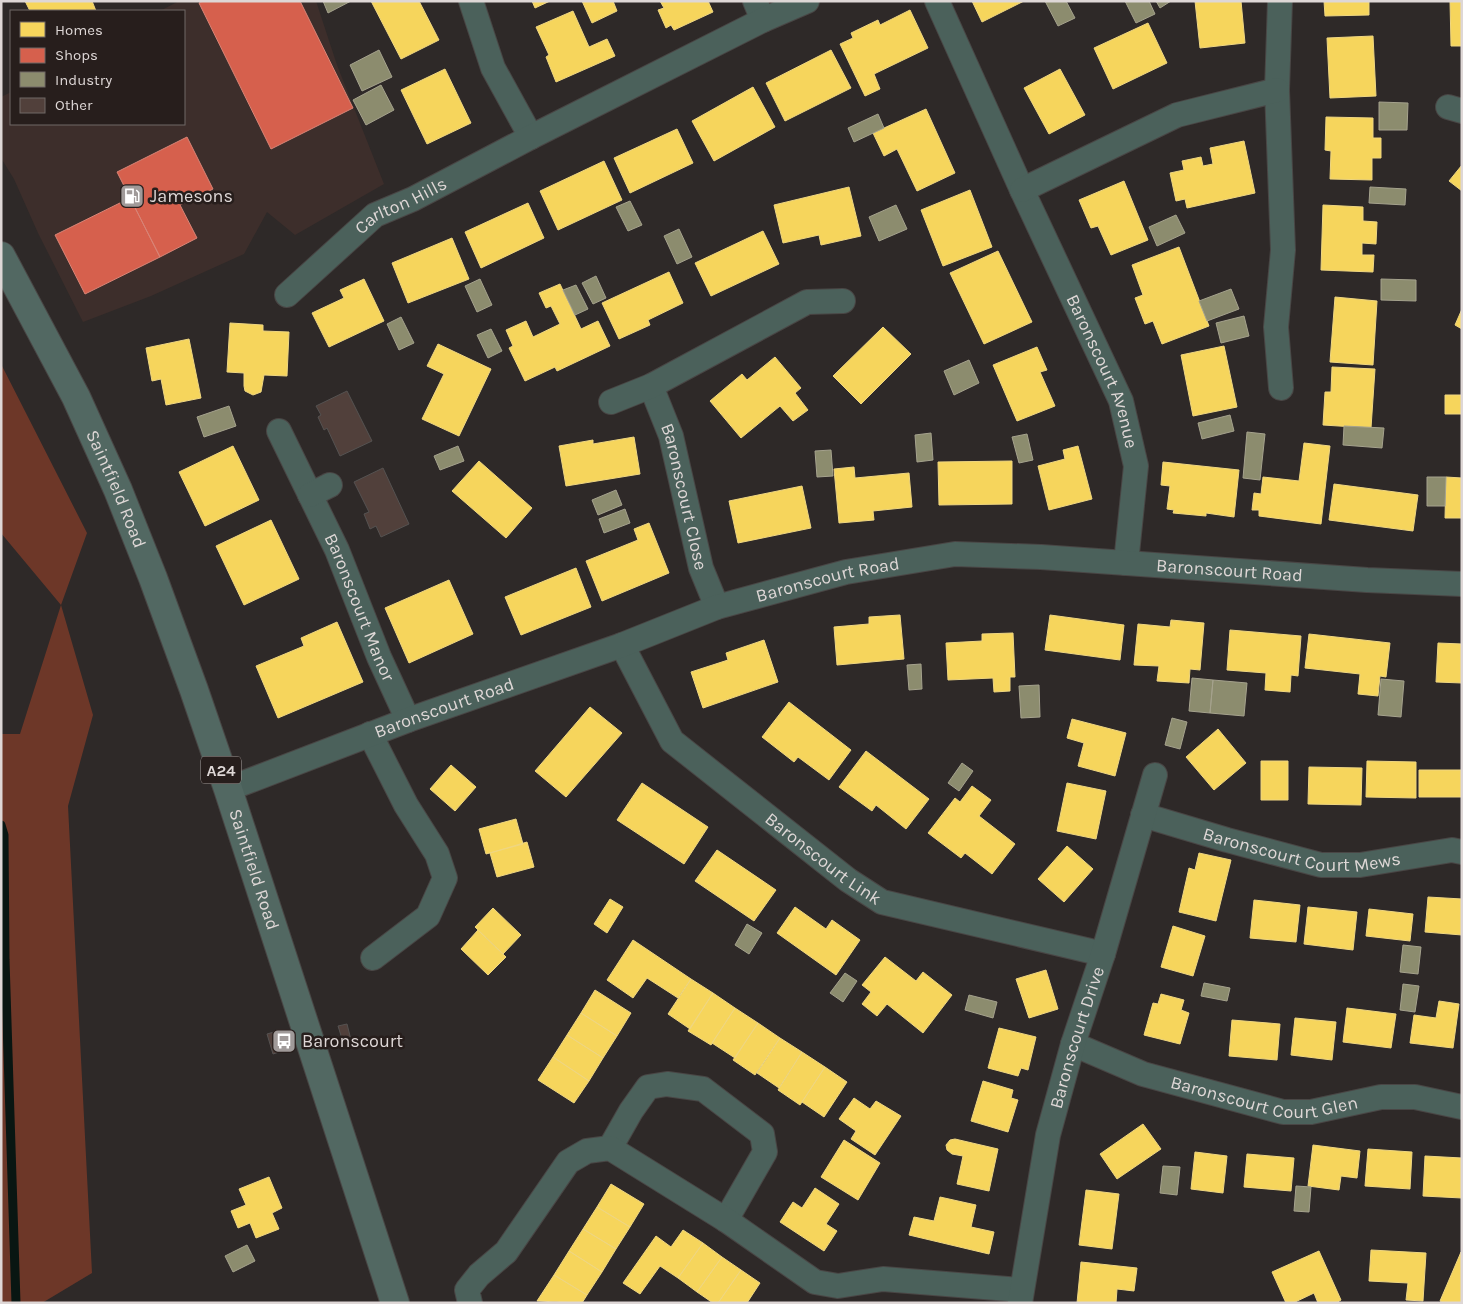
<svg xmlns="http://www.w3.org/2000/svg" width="1463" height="1304" font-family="Karla,sans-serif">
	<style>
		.built { fill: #3d2e2b }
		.green { fill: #6d3728 }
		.homes { fill: #f6d55c; stroke: #efd681 }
		.shops { fill: #d6604d; stroke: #d88476 }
		.industry { fill: #8c8c6e; stroke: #a5a28d }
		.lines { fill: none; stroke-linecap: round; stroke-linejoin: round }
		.stream { stroke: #091612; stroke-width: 9 }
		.building { fill: #51403b; stroke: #555251 }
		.street-casing { stroke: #494645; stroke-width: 26 }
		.highway-casing { stroke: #494645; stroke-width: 30 }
		.street { stroke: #4b615b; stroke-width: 24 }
		.highway { stroke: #526862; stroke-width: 28 }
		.labels { text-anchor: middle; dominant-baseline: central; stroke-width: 5; stroke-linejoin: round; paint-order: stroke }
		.shield { fill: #271e1c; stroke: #a7a09e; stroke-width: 1 }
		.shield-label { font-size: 16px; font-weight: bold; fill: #ded7d6 }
		.poi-label { font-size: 18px; fill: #ded7d6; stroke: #271e1c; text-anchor: start }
		.street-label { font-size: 18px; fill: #ded7d6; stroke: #271e1c }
	</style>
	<rect width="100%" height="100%" fill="#2e2928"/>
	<path class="built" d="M 179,1 L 316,1 L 337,65 L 384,184 L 295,235 L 267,212 L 244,254 L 151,296 L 83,322 L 38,233 L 14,179 L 1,158 L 1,97 L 11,92 L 11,124 L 184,124 L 184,11 L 160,11 Z"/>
	<path class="green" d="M 1,364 L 87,533 L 61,605 L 93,715 L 68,806 L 92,1273 L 42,1303 L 1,1303 L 1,734 L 20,734 L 61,605 L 1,533 Z"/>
	<path class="homes" d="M 25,1 L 92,1 L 96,11 L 30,11 Z
		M 371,1 L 419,1 L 439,40 L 401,59 Z
		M 532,1 L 550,1 L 535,8 Z
		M 582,1 L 613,1 L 617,11 L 592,23 Z
		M 660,1 L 708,1 L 713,12 L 674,30 L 671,25 L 666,28 L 658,10 L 664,8 Z
		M 972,1 L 1024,1 L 982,22 Z
		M 1195,1 L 1241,1 L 1245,43 L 1200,48 Z
		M 1324,1 L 1369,1 L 1369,15 L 1325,16 Z
		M 1450,1 L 1462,1 L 1462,46 L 1451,46 Z
		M 910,10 L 928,48 L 874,74 L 880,89 L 865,96 L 840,44 L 853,38 L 851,33 L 878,20 L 880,25 Z
		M 573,11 L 589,47 L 607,39 L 615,56 L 556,82 L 546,57 L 549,55 L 536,27 Z
		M 1148,23 L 1167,63 L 1113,89 L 1094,48 Z
		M 1373,36 L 1376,96 L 1330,98 L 1327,38 Z
		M 831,50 L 851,88 L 785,121 L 766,83 Z
		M 445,69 L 471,123 L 427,144 L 401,90 Z
		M 1060,69 L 1085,115 L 1049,134 L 1024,88 Z
		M 753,87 L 775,127 L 714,161 L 692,121 Z
		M 926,109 L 955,173 L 917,191 L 897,149 L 884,156 L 873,133 Z
		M 1326,117 L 1373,118 L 1373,138 L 1381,138 L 1381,158 L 1372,158 L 1372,180 L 1330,179 L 1331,151 L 1325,150 Z
		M 677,129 L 693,163 L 630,193 L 614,158 Z
		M 1244,141 L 1255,193 L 1187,208 L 1185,199 L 1176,201 L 1170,173 L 1184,170 L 1182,161 L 1201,157 L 1203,166 L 1213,164 L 1210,148 Z
		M 604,161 L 622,200 L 558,230 L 540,191 Z
		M 1462,165 L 1462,191 L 1449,181 Z
		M 1124,181 L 1148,240 L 1111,255 L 1098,226 L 1091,228 L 1079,200 Z
		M 849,187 L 861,236 L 821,245 L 819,235 L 783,243 L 774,205 Z
		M 970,190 L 992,247 L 943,266 L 921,210 Z
		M 528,203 L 544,238 L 481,268 L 465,232 Z
		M 1323,205 L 1363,207 L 1363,221 L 1377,222 L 1376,244 L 1362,243 L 1362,255 L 1374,255 L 1373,272 L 1321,270 Z
		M 763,231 L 779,264 L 711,296 L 695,263 Z
		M 452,238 L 469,279 L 408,303 L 392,263 Z
		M 1179,247 L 1209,326 L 1162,344 L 1153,321 L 1145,324 L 1135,298 L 1143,295 L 1132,265 Z
		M 998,251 L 1032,322 L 984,344 L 950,273 Z
		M 669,272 L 683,303 L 648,320 L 650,325 L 619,339 L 602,303 Z
		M 364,279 L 384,321 L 329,347 L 312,313 L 344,298 L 340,290 Z
		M 560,284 L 581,329 L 598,321 L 610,346 L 557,371 L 555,367 L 525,381 L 509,348 L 513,346 L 506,330 L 526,321 L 533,337 L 560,324 L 551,306 L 546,308 L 539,293 Z
		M 1335,297 L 1377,301 L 1373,365 L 1330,362 Z
		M 1462,309 L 1462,329 L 1455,325 Z
		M 230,323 L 263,325 L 263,331 L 289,332 L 287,376 L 264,375 L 261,392 L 253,395 L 245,391 L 244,386 L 244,373 L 227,372 Z
		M 883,327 L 911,354 L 861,404 L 833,376 Z
		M 189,339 L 201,398 L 166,405 L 161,379 L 152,381 L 146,348 Z
		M 438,344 L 491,369 L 459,436 L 422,419 L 444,374 L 427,366 Z
		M 1224,346 L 1237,407 L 1193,416 L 1181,355 Z
		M 1037,347 L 1047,370 L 1040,372 L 1055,406 L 1017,421 L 993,365 Z
		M 775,357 L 801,388 L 795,393 L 808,410 L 793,421 L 780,406 L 741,438 L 710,401 L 742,374 L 747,380 Z
		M 1332,367 L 1375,369 L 1371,428 L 1323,425 L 1325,392 L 1331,392 Z
		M 1445,395 L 1462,395 L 1462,414 L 1445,414 Z
		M 634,437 L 640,474 L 566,486 L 559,446 L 593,440 L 593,444 Z
		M 1304,443 L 1330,446 L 1321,524 L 1259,516 L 1259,510 L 1252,510 L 1254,493 L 1261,494 L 1263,477 L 1299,481 Z
		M 233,446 L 259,500 L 205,526 L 179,472 Z
		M 1078,446 L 1092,499 L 1049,510 L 1038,466 L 1065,459 L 1063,450 Z
		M 479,461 L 532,508 L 506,538 L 452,491 Z
		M 1012,461 L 1012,504 L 939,505 L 938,462 Z
		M 1163,462 L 1239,470 L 1234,517 L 1206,513 L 1206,516 L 1173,513 L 1174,510 L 1167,509 L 1170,486 L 1161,485 Z
		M 854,467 L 855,478 L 909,473 L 912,507 L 873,511 L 874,520 L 839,523 L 834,469 Z
		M 1446,477 L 1462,478 L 1462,518 L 1445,518 Z
		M 1334,484 L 1418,495 L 1413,531 L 1329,520 Z
		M 802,486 L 811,528 L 738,543 L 729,501 Z
		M 271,520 L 299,579 L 244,605 L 216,546 Z
		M 649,523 L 669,573 L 602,601 L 586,561 L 638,540 L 634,529 Z
		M 576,568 L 591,607 L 521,635 L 505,597 Z
		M 449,580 L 473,634 L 409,663 L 385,608 Z
		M 900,615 L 904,659 L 837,665 L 834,627 L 869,624 L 869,617 Z
		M 1050,615 L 1124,625 L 1120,660 L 1045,650 Z
		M 1171,620 L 1204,623 L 1200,670 L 1190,669 L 1189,683 L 1157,681 L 1159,666 L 1134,665 L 1138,624 L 1170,627 Z
		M 337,622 L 363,682 L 278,718 L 256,666 L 304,646 L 301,638 Z
		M 1230,630 L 1301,636 L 1298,676 L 1291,675 L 1290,692 L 1265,690 L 1266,673 L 1227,670 Z
		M 1013,633 L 1015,677 L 1010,677 L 1010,691 L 994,692 L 993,678 L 948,680 L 946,643 L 982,641 L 982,634 Z
		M 1309,634 L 1390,643 L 1386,677 L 1380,676 L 1378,696 L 1358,694 L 1360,674 L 1305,668 Z
		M 764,640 L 778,682 L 703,708 L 691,672 L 728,660 L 726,653 Z
		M 1438,643 L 1462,644 L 1462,683 L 1436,682 Z
		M 789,702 L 851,750 L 829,780 L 798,757 L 794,762 L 762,737 Z
		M 590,707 L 622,733 L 566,797 L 535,771 Z
		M 1072,719 L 1126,733 L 1115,776 L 1078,766 L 1084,743 L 1067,738 Z
		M 1218,729 L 1246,763 L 1214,790 L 1186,757 Z
		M 866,751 L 929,799 L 906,829 L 876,805 L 872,811 L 839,787 Z
		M 1261,761 L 1288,761 L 1288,800 L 1261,800 Z
		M 1367,761 L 1416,762 L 1416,798 L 1366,797 Z
		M 451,765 L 476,787 L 455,811 L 430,789 Z
		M 1309,767 L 1362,768 L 1361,805 L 1308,804 Z
		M 1419,770 L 1462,770 L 1462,797 L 1419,797 Z
		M 642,783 L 708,827 L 684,864 L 617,820 Z
		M 1067,783 L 1106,791 L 1096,839 L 1057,831 Z
		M 972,786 L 991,800 L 979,816 L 1015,844 L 992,874 L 965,853 L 961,858 L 928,833 L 955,798 L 960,802 Z
		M 516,819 L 523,844 L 486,854 L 479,829 Z
		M 527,842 L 534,867 L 497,877 L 490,853 Z
		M 1067,846 L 1093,869 L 1064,902 L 1038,879 Z
		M 717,850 L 776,890 L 754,921 L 695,881 Z
		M 1199,853 L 1231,860 L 1216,921 L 1179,912 L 1189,868 L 1195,870 Z
		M 1428,897 L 1462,899 L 1462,935 L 1425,932 Z
		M 610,899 L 623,907 L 607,933 L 594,924 Z
		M 1254,900 L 1300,905 L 1296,942 L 1250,938 Z
		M 795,907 L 826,929 L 832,920 L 860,940 L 836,975 L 777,933 Z
		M 1308,907 L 1357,912 L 1353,950 L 1304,944 Z
		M 493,908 L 521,935 L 503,954 L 475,927 Z
		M 1369,909 L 1413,914 L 1410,941 L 1366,936 Z
		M 1173,926 L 1205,936 L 1193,976 L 1161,967 Z
		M 478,930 L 506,957 L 488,975 L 461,949 Z
		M 633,940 L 691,979 L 678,998 L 647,978 L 633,998 L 607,980 Z
		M 885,957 L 916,981 L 923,972 L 952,995 L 923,1033 L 887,1004 L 877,1016 L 862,1004 L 871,992 L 862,985 Z
		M 1046,970 L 1058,1009 L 1029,1018 L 1016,979 Z
		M 691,979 L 713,993 L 690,1029 L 668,1014 Z
		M 595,990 L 631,1013 L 617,1036 L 581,1013 Z
		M 713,993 L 735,1008 L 711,1045 L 688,1031 Z
		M 1161,994 L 1184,1000 L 1181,1010 L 1189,1013 L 1180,1044 L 1144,1035 L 1153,1003 L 1158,1004 Z
		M 1439,1001 L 1459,1004 L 1453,1048 L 1410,1043 L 1414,1015 L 1436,1018 Z
		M 735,1008 L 758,1023 L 735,1058 L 712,1043 Z
		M 1347,1008 L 1396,1014 L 1391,1048 L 1343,1042 Z
		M 581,1013 L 617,1036 L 603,1058 L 567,1035 Z
		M 1295,1018 L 1336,1022 L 1332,1060 L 1291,1055 Z
		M 1232,1020 L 1280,1024 L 1277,1060 L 1229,1056 Z
		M 758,1023 L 780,1038 L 755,1075 L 733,1060 Z
		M 999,1028 L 1036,1037 L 1028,1070 L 1021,1068 L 1018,1076 L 988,1068 Z
		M 567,1035 L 603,1058 L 589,1081 L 553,1057 Z
		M 780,1038 L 802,1052 L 779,1088 L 757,1073 Z
		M 802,1052 L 825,1067 L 800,1105 L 778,1090 Z
		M 553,1057 L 589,1081 L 574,1103 L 538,1080 Z
		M 825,1067 L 847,1082 L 824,1117 L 802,1102 Z
		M 983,1081 L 1013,1090 L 1011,1098 L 1018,1100 L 1008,1132 L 971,1121 Z
		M 854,1098 L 870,1109 L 876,1101 L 901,1116 L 875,1155 L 851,1139 L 856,1131 L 839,1119 Z
		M 1143,1124 L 1161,1149 L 1117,1179 L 1100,1154 Z
		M 955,1139 L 998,1149 L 989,1191 L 957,1184 L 963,1156 L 952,1154 L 947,1150 L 946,1145 L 950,1140 Z
		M 844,1140 L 880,1163 L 858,1200 L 821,1177 Z
		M 1313,1145 L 1360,1151 L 1357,1178 L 1341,1176 L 1339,1190 L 1308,1186 Z
		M 1368,1149 L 1412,1152 L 1410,1189 L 1365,1186 Z
		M 1195,1152 L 1227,1156 L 1223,1193 L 1191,1189 Z
		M 1247,1154 L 1294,1158 L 1291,1191 L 1244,1187 Z
		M 1425,1156 L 1462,1158 L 1462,1198 L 1423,1196 Z
		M 269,1177 L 282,1208 L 272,1213 L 279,1229 L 256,1238 L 250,1223 L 238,1228 L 231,1211 L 246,1205 L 239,1189 Z
		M 611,1184 L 644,1204 L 630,1227 L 597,1207 Z
		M 815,1188 L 839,1204 L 826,1224 L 837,1231 L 824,1251 L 780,1222 L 793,1202 L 802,1208 Z
		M 1086,1190 L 1119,1194 L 1112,1249 L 1079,1245 Z
		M 940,1197 L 976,1205 L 971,1227 L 994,1232 L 989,1254 L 909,1235 L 914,1217 L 934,1221 Z
		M 597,1207 L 630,1227 L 616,1249 L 583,1229 Z
		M 583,1229 L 616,1249 L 602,1272 L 569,1251 Z
		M 683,1230 L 703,1243 L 678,1278 L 660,1266 L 640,1294 L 623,1283 L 656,1236 L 671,1247 Z
		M 703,1243 L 722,1257 L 697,1292 L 678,1278 Z
		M 1371,1250 L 1426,1253 L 1423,1301 L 1406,1300 L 1408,1283 L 1369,1281 Z
		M 569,1251 L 602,1272 L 587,1295 L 554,1275 Z
		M 1319,1251 L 1341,1300 L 1336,1303 L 1318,1303 L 1314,1293 L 1293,1303 L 1286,1303 L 1272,1272 Z
		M 1461,1252 L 1462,1303 L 1443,1303 L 1440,1301 Z
		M 722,1257 L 741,1270 L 718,1303 L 713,1303 L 697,1292 Z
		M 1081,1262 L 1137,1268 L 1134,1291 L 1117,1289 L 1116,1303 L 1077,1303 Z
		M 741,1270 L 760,1283 L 747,1303 L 718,1303 Z
		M 554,1275 L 587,1295 L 582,1303 L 537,1301 Z"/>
	<path class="shops" d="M 203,1 L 300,1 L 353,108 L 271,149 L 199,3 Z
		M 187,137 L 213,189 L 180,205 L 197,238 L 160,257 L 117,172 Z
		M 130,198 L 160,257 L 85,294 L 55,235 Z"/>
	<path class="industry" d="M 323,1 L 351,1 L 328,13 Z
		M 1045,1 L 1066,1 L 1075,18 L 1058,26 Z
		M 1125,1 L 1149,1 L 1155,14 L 1136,23 Z
		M 1156,1 L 1171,1 L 1160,8 Z
		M 379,50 L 392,77 L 362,91 L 350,65 Z
		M 381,85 L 394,110 L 366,125 L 353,100 Z
		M 1379,102 L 1408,103 L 1407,130 L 1379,130 Z
		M 878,114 L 884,128 L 854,142 L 848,128 Z
		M 1370,187 L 1406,189 L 1405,205 L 1369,203 Z
		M 630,201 L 642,225 L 628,231 L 616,207 Z
		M 896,205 L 907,229 L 879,241 L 869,217 Z
		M 1176,215 L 1185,233 L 1157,246 L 1149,227 Z
		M 679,229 L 692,257 L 677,264 L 664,236 Z
		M 596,276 L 606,298 L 593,304 L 582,283 Z
		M 480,279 L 492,305 L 477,312 L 465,286 Z
		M 1381,279 L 1416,280 L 1416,301 L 1381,300 Z
		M 576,285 L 588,309 L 575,315 L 563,290 Z
		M 1231,289 L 1239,309 L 1207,321 L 1199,301 Z
		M 1244,316 L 1249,336 L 1221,343 L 1216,323 Z
		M 401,317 L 414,343 L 399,350 L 387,324 Z
		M 491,329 L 502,351 L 488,358 L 477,335 Z
		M 969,360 L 979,383 L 954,395 L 944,371 Z
		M 229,406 L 236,426 L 204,437 L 197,417 Z
		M 1230,415 L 1234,431 L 1202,439 L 1198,423 Z
		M 1344,426 L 1384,428 L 1382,448 L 1343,445 Z
		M 1247,432 L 1265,434 L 1260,480 L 1243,478 Z
		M 931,433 L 933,460 L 917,462 L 915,435 Z
		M 1027,434 L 1033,460 L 1019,463 L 1012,437 Z
		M 458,446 L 464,461 L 440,470 L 434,456 Z
		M 831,450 L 833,476 L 817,477 L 815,451 Z
		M 1427,477 L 1446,477 L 1445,506 L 1427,506 Z
		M 616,490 L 622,505 L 598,515 L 592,500 Z
		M 625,509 L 630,523 L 604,533 L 599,519 Z
		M 921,664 L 922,689 L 909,690 L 907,665 Z
		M 1192,678 L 1213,680 L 1210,713 L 1189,711 Z
		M 1381,679 L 1404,681 L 1401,717 L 1378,715 Z
		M 1213,680 L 1247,683 L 1244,716 L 1210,713 Z
		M 1039,685 L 1040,717 L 1021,718 L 1019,686 Z
		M 1172,718 L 1187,722 L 1180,749 L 1165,745 Z
		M 962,763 L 973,771 L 959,791 L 948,783 Z
		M 747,924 L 762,933 L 749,954 L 735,945 Z
		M 1403,945 L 1421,947 L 1418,974 L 1400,972 Z
		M 845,973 L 857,981 L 843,1002 L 830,993 Z
		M 1204,983 L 1230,988 L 1227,1001 L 1201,996 Z
		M 1403,984 L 1419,986 L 1415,1012 L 1400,1010 Z
		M 969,995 L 997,1002 L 993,1018 L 965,1010 Z
		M 1163,1166 L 1180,1167 L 1177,1195 L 1160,1193 Z
		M 1296,1186 L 1311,1187 L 1309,1212 L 1294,1211 Z
		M 247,1245 L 255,1261 L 233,1272 L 225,1256 Z"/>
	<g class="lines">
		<path class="stream" d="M 1,825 L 4,835 L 5,960 L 16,1303"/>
	</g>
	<path class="building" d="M 347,391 L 372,441 L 340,456 L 327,428 L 324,430 L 318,417 L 321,415 L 316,406 Z
		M 383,468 L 409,524 L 381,537 L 376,526 L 370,529 L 364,514 L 369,512 L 354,482 Z
		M 347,1024 L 351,1040 L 343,1042 L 338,1026 Z
		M 274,1032 L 279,1052 L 273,1054 L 267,1034 Z"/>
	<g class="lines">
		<g class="street-casing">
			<g id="street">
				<path d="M 471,1 L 493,68 L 531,137"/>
				<path d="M 755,1 L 763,20"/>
				<path id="s1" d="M 937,1 L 1022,190 L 1121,401 L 1136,466 L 1126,563"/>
				<path d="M 1280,1 L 1277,90 L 1283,250 L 1276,327 L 1281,388"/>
				<path d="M 1448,107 L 1462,111"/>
				<path d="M 1022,190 L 1177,115 L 1277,90"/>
				<path id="s2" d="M 287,295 L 375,215 L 413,199 L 531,137 L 763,20 L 807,1"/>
				<path id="s3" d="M 651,386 L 671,436 L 701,568 L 717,607"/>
				<path d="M 611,402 L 651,386 L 807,302 L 843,301"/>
				<path id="s4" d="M 279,431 L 337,550 L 379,657 L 408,720"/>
				<path d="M 310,495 L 330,485"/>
				<path id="s5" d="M 622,645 L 672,741 L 848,880 L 882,902 L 1103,954"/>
				<path d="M 370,734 L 406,805 L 437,854 L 445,878 L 428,916 L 373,958"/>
				<path id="s6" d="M 228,789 L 408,720 L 622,645 L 717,607 L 846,572 L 955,554 L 1041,557 L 1367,580 L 1462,584"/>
				<path id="s7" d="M 1143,815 L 1227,840 L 1321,865 L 1360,865 L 1452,850 L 1462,852"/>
				<path id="s8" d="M 1073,1044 L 1143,1074 L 1283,1112 L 1311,1112 L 1381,1097 L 1415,1097 L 1462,1107"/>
				<path d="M 610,1148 L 631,1111 L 648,1087 L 667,1084 L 703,1089 L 762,1134 L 765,1152 L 726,1220"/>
				<path d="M 470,1303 L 467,1290 L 479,1275 L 506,1252 L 568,1162 L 587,1151 L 610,1148 L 726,1220 L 815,1282 L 838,1286 L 883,1279 L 1021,1290"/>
				<path id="s9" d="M 1020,1303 L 1048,1135 L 1073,1044 L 1103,954 L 1155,775"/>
			</g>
		</g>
		<g class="highway-casing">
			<g id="highway">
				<path id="s10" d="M 1,256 L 76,397 L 118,490 L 153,578 L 194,690 L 228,789 L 395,1303"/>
			</g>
		</g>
		<use href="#street" class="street"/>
		<use href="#highway" class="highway"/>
	</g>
	<defs>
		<g id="fuel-square" transform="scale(1.25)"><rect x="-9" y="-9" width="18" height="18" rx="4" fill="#a09a99" stroke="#271e1c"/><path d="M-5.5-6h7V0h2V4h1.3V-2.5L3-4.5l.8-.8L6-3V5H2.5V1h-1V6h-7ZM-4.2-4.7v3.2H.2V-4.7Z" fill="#fff"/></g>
		<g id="bus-square" transform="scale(1.25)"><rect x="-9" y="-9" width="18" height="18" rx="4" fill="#a09a99" stroke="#271e1c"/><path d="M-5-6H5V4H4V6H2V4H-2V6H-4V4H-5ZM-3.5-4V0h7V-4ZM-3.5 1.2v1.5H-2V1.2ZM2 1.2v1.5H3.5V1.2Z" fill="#fff"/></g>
	</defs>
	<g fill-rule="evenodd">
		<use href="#fuel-square" x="132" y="196"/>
		<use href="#bus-square" x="284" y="1041"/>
	</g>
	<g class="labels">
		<rect class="shield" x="201" y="756.5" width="40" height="27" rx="4"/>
		<g class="shield-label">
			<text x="221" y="770">A24</text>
		</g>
		<g class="poi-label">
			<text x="150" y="196">Jamesons</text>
			<text x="302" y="1041">Baronscourt</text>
		</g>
		<g class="street-label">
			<text stroke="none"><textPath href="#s2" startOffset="146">Carlton Hills</textPath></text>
			<text stroke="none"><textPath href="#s1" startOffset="406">Baronscourt Avenue</textPath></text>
			<text stroke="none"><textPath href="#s10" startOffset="260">Saintfield Road</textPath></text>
			<text stroke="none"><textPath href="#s3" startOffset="116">Baronscourt Close</textPath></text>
			<text stroke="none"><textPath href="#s6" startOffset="1041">Baronscourt Road</textPath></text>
			<text stroke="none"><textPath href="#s6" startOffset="636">Baronscourt Road</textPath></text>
			<text stroke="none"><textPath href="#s4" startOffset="194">Baronscourt Manor</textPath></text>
			<text stroke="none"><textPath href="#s6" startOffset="231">Baronscourt Road</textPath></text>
			<text stroke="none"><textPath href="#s7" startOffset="164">Baronscourt Court Mews</textPath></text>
			<text stroke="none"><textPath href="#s5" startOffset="300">Baronscourt Link</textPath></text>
			<text stroke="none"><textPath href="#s10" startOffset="665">Saintfield Road</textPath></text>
			<text stroke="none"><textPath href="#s9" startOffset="272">Baronscourt Drive</textPath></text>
			<text stroke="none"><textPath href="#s8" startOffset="201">Baronscourt Court Glen</textPath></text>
		</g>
	</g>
	<rect width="1463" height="1304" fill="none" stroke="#ded7d6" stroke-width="5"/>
	<rect x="10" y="10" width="175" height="115" fill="#271e1c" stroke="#706866"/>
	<rect x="20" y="22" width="25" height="15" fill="#f6d55c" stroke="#706866"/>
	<text x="55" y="35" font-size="15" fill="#ded7d6">Homes</text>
	<rect x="20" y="48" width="25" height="15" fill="#d6604d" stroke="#706866"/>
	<text x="55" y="60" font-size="15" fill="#ded7d6">Shops</text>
	<rect x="20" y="72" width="25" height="15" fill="#8c8c6e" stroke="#706866"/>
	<text x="55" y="85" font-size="15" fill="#ded7d6">Industry</text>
	<rect x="20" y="98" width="25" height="15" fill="#51403b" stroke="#706866"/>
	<text x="55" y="110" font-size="15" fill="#ded7d6">Other</text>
</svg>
